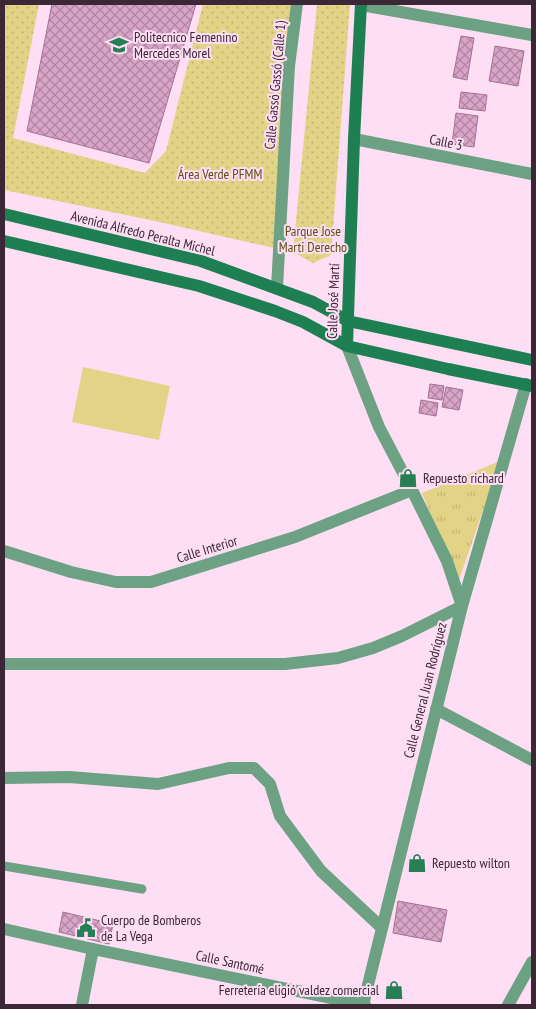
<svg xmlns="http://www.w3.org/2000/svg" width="536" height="1009" font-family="'PT Sans Narrow',sans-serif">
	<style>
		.grass { fill: url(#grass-tufts) }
		.park { fill: url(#park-dots) }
		.garden { fill: #e3d386 }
		.building { fill: url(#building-cross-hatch); stroke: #a37294 }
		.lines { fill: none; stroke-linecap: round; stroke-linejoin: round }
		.service { stroke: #6ca283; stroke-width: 9 }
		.minor { stroke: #6ca283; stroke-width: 12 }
		.tertiary { stroke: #6ca283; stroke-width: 12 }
		.secondary { stroke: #1e7f52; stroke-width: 12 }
		.labels { text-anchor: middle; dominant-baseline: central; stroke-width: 4; stroke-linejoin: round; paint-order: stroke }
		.poi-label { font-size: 14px; fill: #3c2736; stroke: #fedef4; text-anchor: start }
		.street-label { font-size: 14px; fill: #3c2736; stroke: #fedef4 }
		.park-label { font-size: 14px; fill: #5b5015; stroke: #fedef4 }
	</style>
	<defs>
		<pattern id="grass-tufts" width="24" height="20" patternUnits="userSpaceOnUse" patternTransform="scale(1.25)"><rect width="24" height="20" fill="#e3d386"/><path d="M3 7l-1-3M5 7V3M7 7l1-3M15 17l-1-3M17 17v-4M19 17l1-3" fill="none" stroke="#c4b574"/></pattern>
		<pattern id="park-dots" width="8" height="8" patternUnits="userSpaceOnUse" patternTransform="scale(1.25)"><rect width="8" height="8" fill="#e3d386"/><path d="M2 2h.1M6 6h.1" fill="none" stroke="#c4b574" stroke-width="1.8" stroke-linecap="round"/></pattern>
		<pattern id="building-cross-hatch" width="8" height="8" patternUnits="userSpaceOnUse" patternTransform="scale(1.25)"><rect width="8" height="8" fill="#d8a4c8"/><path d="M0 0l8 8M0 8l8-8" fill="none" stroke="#b086a3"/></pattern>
	</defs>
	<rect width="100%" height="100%" fill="#fedef4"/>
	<path class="grass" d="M 500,461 L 458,583 L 422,493 Z"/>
	<path class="park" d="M 4,4 L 39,4 L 13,138 L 145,173 L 166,151 L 203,4 L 291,4 L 274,248 L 155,221 L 4,190 Z
		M 317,4 L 350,4 L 331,255 L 313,263 L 293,252 Z"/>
	<path class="garden" d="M 83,367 L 170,386 L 159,440 L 72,422 Z"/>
	<path class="building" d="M 52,4 L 196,4 L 149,163 L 27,131 Z
		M 461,36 L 474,38 L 467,80 L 453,77 Z
		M 495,46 L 524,51 L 518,86 L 489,81 Z
		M 461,92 L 487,95 L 485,111 L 459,108 Z
		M 456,113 L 478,116 L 474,147 L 452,144 Z
		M 430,384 L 444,386 L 442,400 L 428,398 Z
		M 446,387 L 463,390 L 459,410 L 442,407 Z
		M 421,400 L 438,403 L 436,416 L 419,413 Z
		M 398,901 L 447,910 L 441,942 L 393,933 Z
		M 63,912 L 113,924 L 109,944 L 59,932 Z"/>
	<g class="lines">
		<path class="service" d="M 4,866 L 142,889"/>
		<path class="minor" d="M 361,5 L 532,35
			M 354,139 L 532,174
			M 277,288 L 289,66 L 297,4
			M 4,551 L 71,572 L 116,582 L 151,582 L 295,537 L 412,490
			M 4,664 L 285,664 L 338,658 L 373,648 L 402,636 L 462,606 L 526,384
			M 436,709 L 532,760
			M 4,778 L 69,777 L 158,784 L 229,768 L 254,768 L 270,784 L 280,816 L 321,871 L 381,927
			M 4,929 L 93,949 L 365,1005
			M 82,1005 L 93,949
			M 508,1005 L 532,962"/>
		<path class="tertiary" d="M 347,346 L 379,427 L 412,490 L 447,561 L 462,606 L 363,1005"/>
		<path class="secondary" d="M 4,214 L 201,261 L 313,302 L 348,321 L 532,360
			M 4,241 L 199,286 L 275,311 L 303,322 L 347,346 L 448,369 L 532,386
			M 347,346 L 354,139 L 361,4"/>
	</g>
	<defs>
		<g id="school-bare" transform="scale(1.5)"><path d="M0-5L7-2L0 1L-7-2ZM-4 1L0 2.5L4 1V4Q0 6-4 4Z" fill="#278055" stroke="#fedef4" stroke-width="2.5" paint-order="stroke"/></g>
		<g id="shop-bare" transform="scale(1.5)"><path d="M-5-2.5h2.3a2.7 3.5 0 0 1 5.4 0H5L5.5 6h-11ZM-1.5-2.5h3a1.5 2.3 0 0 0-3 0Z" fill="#278055" stroke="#fedef4" stroke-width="2.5" paint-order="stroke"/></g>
		<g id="civic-bare" transform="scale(1.5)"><path d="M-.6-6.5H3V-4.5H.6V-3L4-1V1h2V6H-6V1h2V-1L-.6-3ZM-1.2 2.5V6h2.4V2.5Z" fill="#278055" stroke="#fedef4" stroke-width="2.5" paint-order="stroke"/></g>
	</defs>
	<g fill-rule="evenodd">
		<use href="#school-bare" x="119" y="45"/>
		<use href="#shop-bare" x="408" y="478"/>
		<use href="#shop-bare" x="417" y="863"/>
		<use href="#civic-bare" x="86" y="928"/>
		<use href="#shop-bare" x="394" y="990"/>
	</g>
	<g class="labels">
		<g class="poi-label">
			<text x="134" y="37">Politecnico Femenino<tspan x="134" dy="16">Mercedes Morel</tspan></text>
			<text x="423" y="478">Repuesto richard</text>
			<text x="432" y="863">Repuesto wilton</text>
			<text x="101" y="920">Cuerpo de Bomberos<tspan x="101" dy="16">de La Vega</tspan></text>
			<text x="379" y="990" text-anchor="end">Ferretería eligió valdez comercial</text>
		</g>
		<g class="street-label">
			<text transform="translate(275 85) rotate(-85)">Calle Gassó Gassó (Calle 1)</text>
			<text transform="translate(446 142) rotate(11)">Calle 3</text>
			<text transform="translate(143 233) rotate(14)">Avenida Alfredo Peralta Michel</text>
			<text transform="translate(333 301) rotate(-88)">Calle José Martí</text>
			<text transform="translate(207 549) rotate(-17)">Calle Interior</text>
			<text transform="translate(425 690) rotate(-76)">Calle General Juan Rodríguez</text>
			<text transform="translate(230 962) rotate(12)">Calle Santomé</text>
		</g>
		<g class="park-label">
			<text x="220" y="174">Área Verde PFMM</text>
			<text x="313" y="231">Parque Jose<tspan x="313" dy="16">Marti Derecho</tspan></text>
		</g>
	</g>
	<rect width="536" height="1009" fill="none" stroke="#3c2736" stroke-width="10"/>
</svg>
